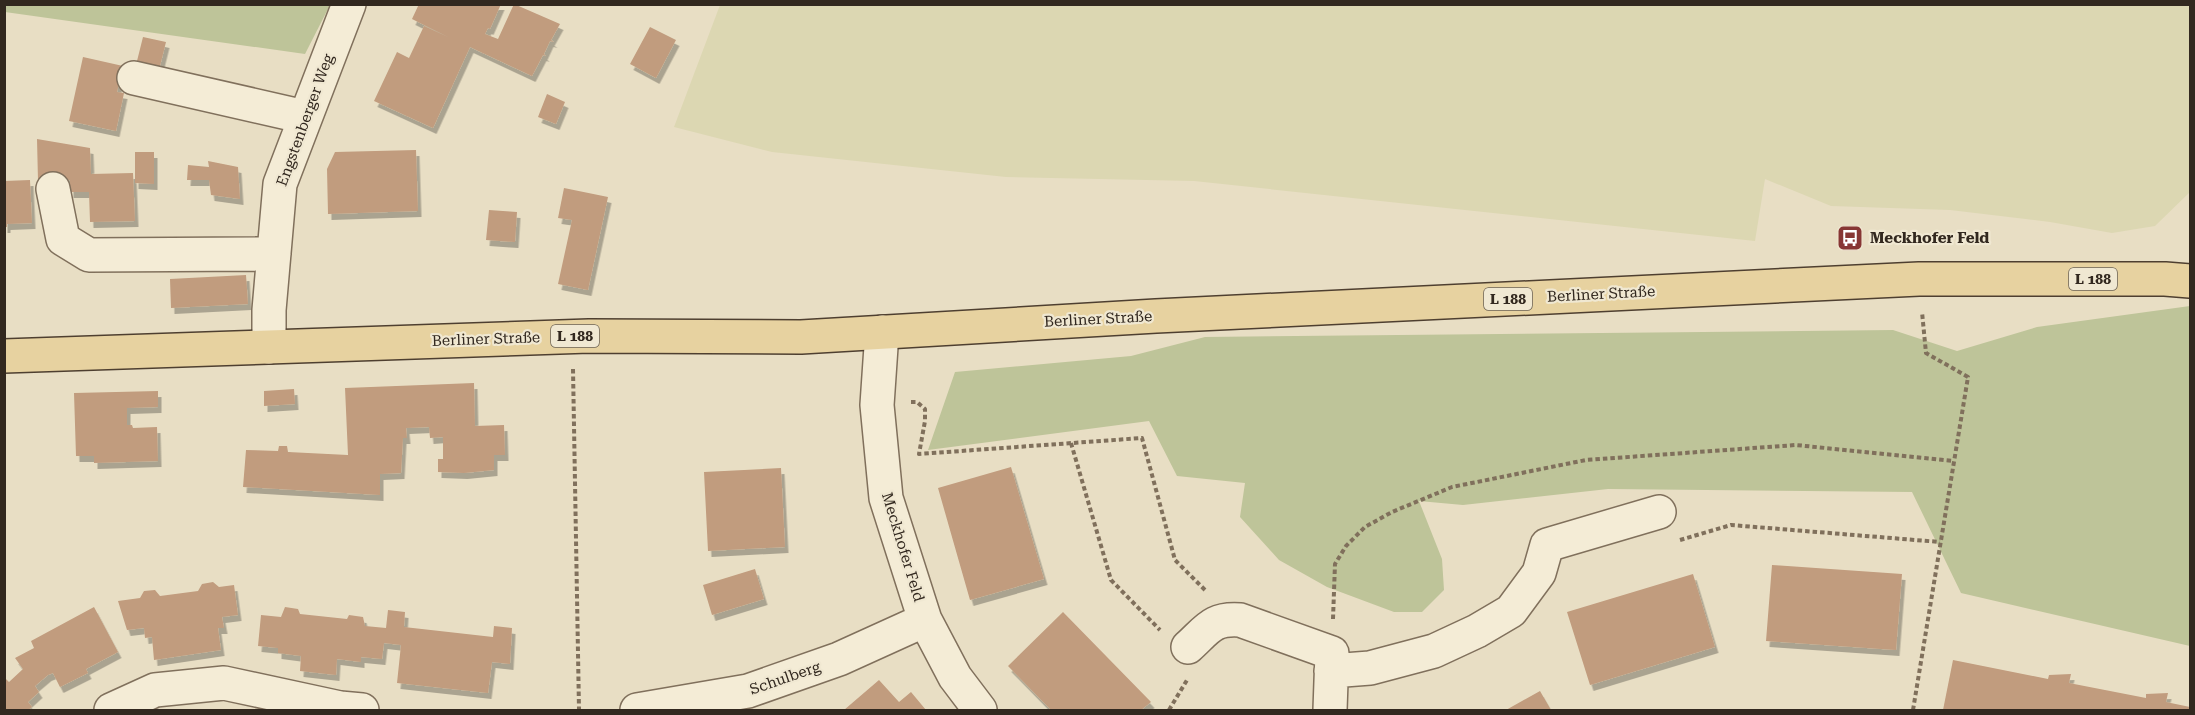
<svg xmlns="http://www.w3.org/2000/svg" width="2195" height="715" font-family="'Roboto Serif',serif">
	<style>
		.farmland { fill: #dcd7b2 }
		.green { fill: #bec499 }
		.building { fill: #c19c7e; filter: url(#shadow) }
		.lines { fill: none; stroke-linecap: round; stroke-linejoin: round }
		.minor-casing { stroke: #80705c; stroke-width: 36 }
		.major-casing { stroke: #4e3f30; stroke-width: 36 }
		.path { stroke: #80705c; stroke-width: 4; stroke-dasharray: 4.5 3; stroke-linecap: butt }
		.minor { stroke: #f4ecd6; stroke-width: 33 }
		.major { stroke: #e7d2a0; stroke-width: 33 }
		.labels { text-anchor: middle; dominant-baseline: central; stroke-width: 4.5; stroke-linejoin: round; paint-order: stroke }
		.shield { fill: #f0e8d2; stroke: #6b6255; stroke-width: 1.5 }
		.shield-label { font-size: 14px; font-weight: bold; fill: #32281f }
		.street-label { font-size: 15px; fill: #32281f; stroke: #f0e8d2 }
		.poi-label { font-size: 15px; font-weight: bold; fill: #32281f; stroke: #f0e8d2; text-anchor: start }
	</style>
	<defs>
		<filter id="shadow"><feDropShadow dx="3.5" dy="6" stdDeviation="0" flood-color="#0004"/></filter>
	</defs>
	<rect width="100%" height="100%" fill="#e8dec4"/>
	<path class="farmland" d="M 720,5 L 2190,5 L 2190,192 L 2155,226 L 2112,233 L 2050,222 L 1950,210 L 1831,206 L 1765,179 L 1755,241 L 1194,181 L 1006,177 L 772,152 L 674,127 Z"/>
	<path class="green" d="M 5,4 L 330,4 L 330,5 L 305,54 L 5,12 Z
		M 2190,306 L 2190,646 L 1961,593 L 1912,492 L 1608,489 L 1463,505 L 1419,501 L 1442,559 L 1444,590 L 1422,612 L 1394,612 L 1327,587 L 1279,560 L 1240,517 L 1245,483 L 1177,476 L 1149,421 L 928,450 L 955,372 L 1131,356 L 1205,337 L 1893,330 L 1957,351 L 2037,327 Z"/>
	<path class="building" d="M 419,4 L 501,4 L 490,29 L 488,28 L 485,34 L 498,39 L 514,4 L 560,24 L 551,40 L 554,42 L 550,41 L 544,54 L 546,56 L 543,55 L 532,76 L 470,47 L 433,128 L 374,101 L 397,52 L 409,58 L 424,26 L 448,37 L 412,19 Z
		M 650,27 L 676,40 L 656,78 L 630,64 Z
		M 143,37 L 166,42 L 158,74 L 135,69 Z
		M 83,57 L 123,66 L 117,92 L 124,93 L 116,131 L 69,121 Z
		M 547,94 L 565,102 L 556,124 L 538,117 Z
		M 37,139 L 90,148 L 91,174 L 133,173 L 135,221 L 90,222 L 89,192 L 70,192 L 70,180 L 38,181 Z
		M 416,150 L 418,211 L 328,214 L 327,169 L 335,152 Z
		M 135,152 L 154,152 L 154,184 L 135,183 Z
		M 208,161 L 238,167 L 240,199 L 211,195 L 209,180 L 187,180 L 188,165 L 209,167 Z
		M 30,180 L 32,223 L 7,224 L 7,227 L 4,227 L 4,181 Z
		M 564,188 L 608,197 L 588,290 L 558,284 L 572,220 L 558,218 Z
		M 489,210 L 517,212 L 515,242 L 486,240 Z
		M 246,275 L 248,304 L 171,308 L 170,279 Z
		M 474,383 L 475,426 L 504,425 L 505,455 L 494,455 L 494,470 L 464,473 L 438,472 L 438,459 L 443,459 L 443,437 L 430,438 L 429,427 L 406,428 L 407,438 L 403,438 L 401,473 L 380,474 L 380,495 L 243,487 L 246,450 L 278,451 L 279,446 L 287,446 L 288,452 L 348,455 L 345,388 Z
		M 294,389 L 295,404 L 264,406 L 264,391 Z
		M 158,391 L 158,407 L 127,408 L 127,425 L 132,425 L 133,428 L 157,427 L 158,461 L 94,463 L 94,456 L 76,456 L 74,393 Z
		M 1011,467 L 1044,579 L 970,600 L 938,488 Z
		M 781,468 L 785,547 L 708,551 L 704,472 Z
		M 1772,565 L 1902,574 L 1896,650 L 1766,641 Z
		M 755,569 L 764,599 L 712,615 L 703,585 Z
		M 1693,574 L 1715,647 L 1590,685 L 1567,612 Z
		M 213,582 L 219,587 L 234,585 L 238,615 L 222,617 L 224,628 L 218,628 L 221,650 L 154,660 L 152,637 L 145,638 L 144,628 L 127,630 L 118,601 L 140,598 L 144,591 L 155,590 L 160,596 L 198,591 L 202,584 Z
		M 94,607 L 118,652 L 86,669 L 88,673 L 60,687 L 53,673 L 48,675 L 35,686 L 39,692 L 28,702 L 32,707 L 28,710 L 4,710 L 4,677 L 9,682 L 23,669 L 15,658 L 34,648 L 31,641 Z
		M 285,607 L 298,609 L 300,614 L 347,619 L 349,615 L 363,617 L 365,626 L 386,628 L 388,610 L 405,612 L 404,627 L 493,637 L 494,626 L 512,628 L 510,664 L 492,662 L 488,693 L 397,683 L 401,645 L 384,643 L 382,659 L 361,657 L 361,662 L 337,659 L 336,675 L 300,671 L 301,656 L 278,653 L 278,648 L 258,646 L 261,615 L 281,617 Z
		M 1063,612 L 1151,702 L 1141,710 L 1051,710 L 1008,666 Z
		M 1953,660 L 2048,679 L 2049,675 L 2071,674 L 2069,683 L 2146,698 L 2146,694 L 2168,693 L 2166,702 L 2190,707 L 2190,710 L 1943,710 Z
		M 879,680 L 899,702 L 911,692 L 926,710 L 844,710 Z
		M 1540,691 L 1551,710 L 1506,710 Z"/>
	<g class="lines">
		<g class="minor-casing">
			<path id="minor" d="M 134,78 L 305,117
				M 53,189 L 63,239 L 89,255 L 274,254
				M 882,332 L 877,405 L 886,498 L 925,620 L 955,677 L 980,710
				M 269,347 L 269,310 L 280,184 L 349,4
				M 1188,647 C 1208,629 1212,618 1240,620 L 1332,653 L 1330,710
				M 1331,671 L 1370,668 L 1434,651 L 1477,631 L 1511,611 L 1539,573 L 1547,545 L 1659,512
				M 111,710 L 155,690 L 224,683 L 340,708 L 362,710
				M 637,710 L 748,691 L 839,659 L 925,620"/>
		</g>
		<g class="major-casing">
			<path id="major" d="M 4,356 L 589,336 L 801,337 L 1156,316 L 1919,279 L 2165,279 L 2190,281"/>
		</g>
		<path class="path" d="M 573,369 L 579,710
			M 911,402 L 917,402 L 925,409 L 925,421 L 919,454 L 1142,438 L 1175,560 L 1206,591
			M 1071,443 L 1111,580 L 1160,630
			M 1680,540 L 1731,525 L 1940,542
			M 1333,619 L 1335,564 L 1346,546 L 1365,527 L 1392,512 L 1452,487 L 1586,460 L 1796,445 L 1953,461
			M 1169,710 L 1187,680
			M 1913,710 L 1968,377 L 1926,353 L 1922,312"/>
		<use href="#minor" class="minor"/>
		<use href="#major" class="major"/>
	</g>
	<defs>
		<g id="bus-square" transform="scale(1.35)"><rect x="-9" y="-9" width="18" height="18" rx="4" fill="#873634" stroke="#f0e8d2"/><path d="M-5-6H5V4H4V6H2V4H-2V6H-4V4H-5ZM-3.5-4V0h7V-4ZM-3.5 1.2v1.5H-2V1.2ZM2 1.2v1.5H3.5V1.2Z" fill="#fff"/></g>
	</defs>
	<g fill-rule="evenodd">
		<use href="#bus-square" x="1850" y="238"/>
	</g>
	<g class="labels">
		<g class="shield">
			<rect x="2069" y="268" width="48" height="22" rx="4.5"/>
			<rect x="1484" y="288" width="48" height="22" rx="4.5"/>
			<rect x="551" y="325" width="48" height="22" rx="4.5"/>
		</g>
		<g class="shield-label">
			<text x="2093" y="279">L 188</text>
			<text x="1508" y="299">L 188</text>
			<text x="575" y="336">L 188</text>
		</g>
		<g class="street-label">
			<text transform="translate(305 120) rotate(-70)">Engstenberger Weg</text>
			<text transform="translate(1601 294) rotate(-3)">Berliner Straße</text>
			<text transform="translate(1098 319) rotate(-3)">Berliner Straße</text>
			<text transform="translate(486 339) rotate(-2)">Berliner Straße</text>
			<text transform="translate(903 547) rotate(73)">Meckhofer Feld</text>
			<text transform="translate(785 678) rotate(-19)">Schulberg</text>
		</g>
		<g class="poi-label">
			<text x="1870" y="238">Meckhofer Feld</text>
		</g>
	</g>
	<rect width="2195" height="715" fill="none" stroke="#32281f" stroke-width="12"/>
</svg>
